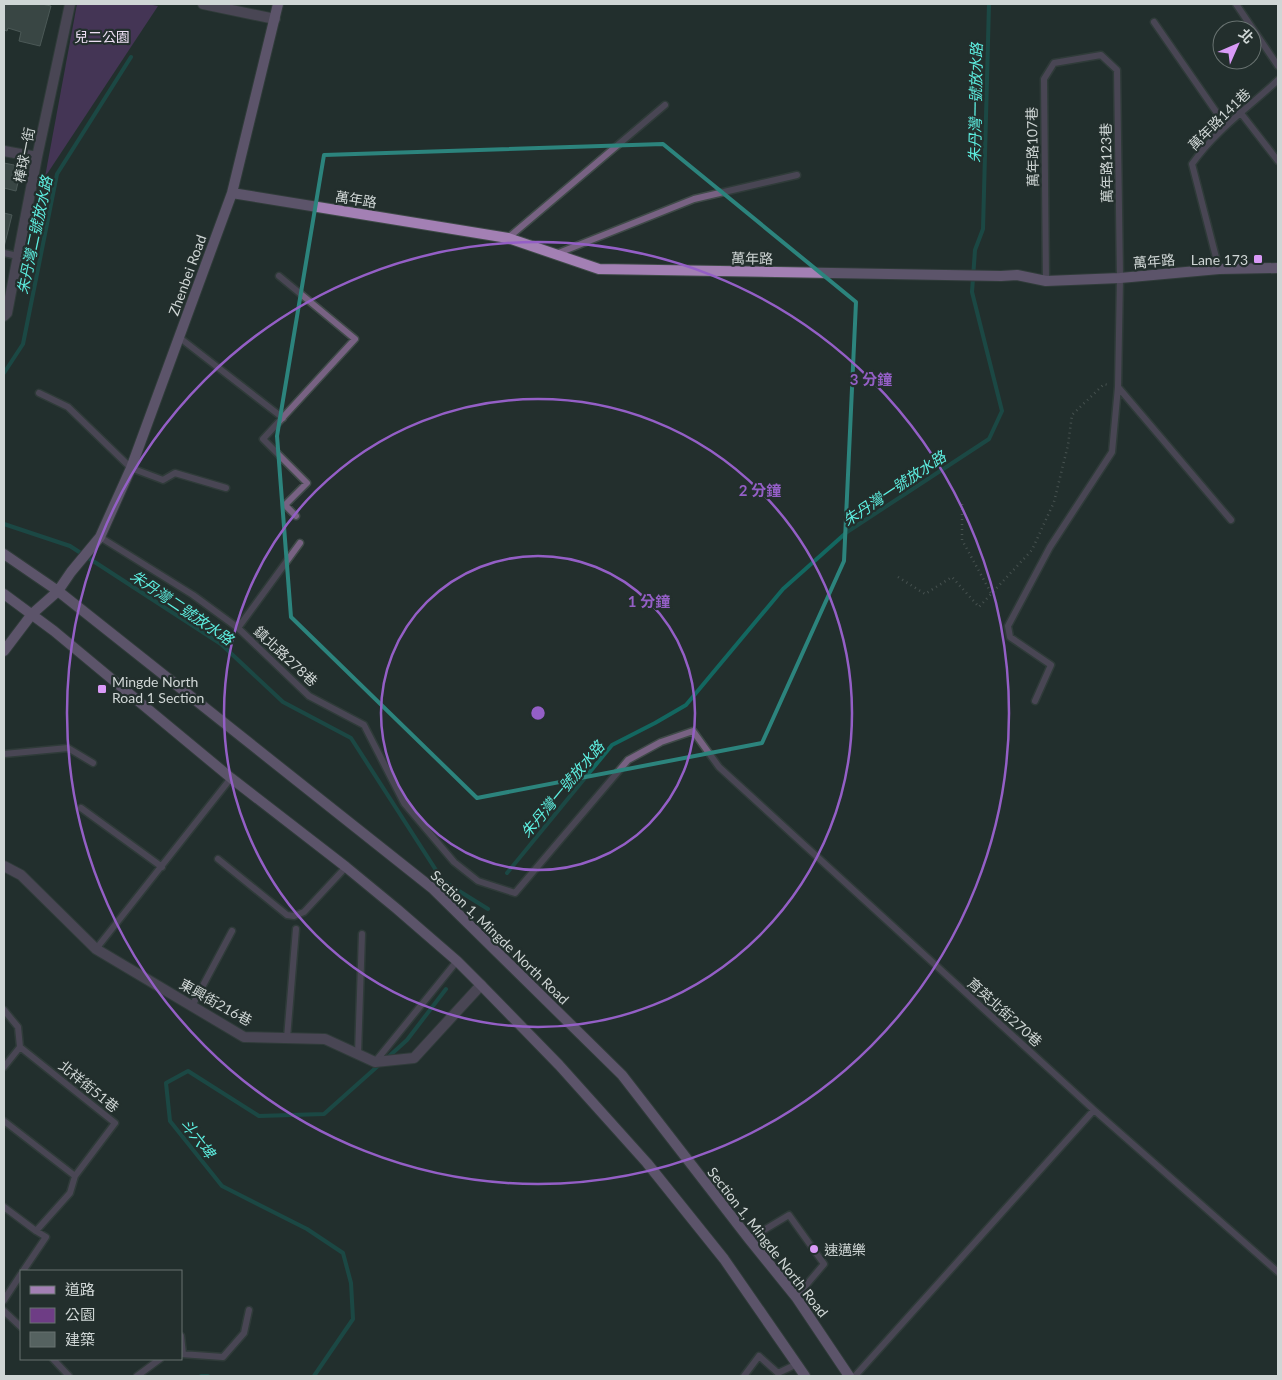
<svg xmlns="http://www.w3.org/2000/svg" width="1282" height="1380" font-family="Lato,'Noto Sans TC',sans-serif">
	<style>
		.green { fill: #6e3d85 }
		.lines { fill: none; stroke-linecap: round; stroke-linejoin: round }
		.stream { stroke: #136760; stroke-width: 4 }
		.building { fill: #556260; stroke: #7c8a88 }
		.lane-casing { stroke: #3f4a48; stroke-width: 9 }
		.street-casing { stroke: #3f4a48; stroke-width: 12 }
		.secondary-casing { stroke: #3f4a48; stroke-width: 12 }
		.path { stroke: #727c7a; stroke-width: 2.5; stroke-dasharray: 1 4; stroke-linecap: butt }
		.lane { stroke: #786283; stroke-width: 6 }
		.street { stroke: #786283; stroke-width: 10 }
		.secondary { stroke: #a380b4; stroke-width: 10 }
		.marked { fill: none; stroke: #2c847d; stroke-width: 4; stroke-linejoin: round }
		.ring { fill: none; stroke: #945fc6; stroke-width: 2.5 }
		.poi-dot { fill: #d99af7; stroke: #232f2d; stroke-width: 2 }
		.labels { text-anchor: middle; dominant-baseline: central; stroke-width: 4.5; stroke-linejoin: round; paint-order: stroke }
		.park-label { font-size: 14px; fill: #ebdef2; stroke: #232f2d }
		.street-label { font-size: 14px; fill: #cfd6d5; stroke: #232f2d }
		.poi-label { font-size: 14px; fill: #cfd6d5; stroke: #232f2d; text-anchor: start }
		.water-label { font-size: 15px; font-style: italic; fill: #5deee0; stroke: #232f2d }
		.centre { fill: #945fc6; stroke: #232f2d; stroke-width: 2.5 }
		.ring-label { font-size: 15px; text-anchor: middle; font-weight: bold; fill: #945fc6; stroke: #232f2d; stroke-width: 4.5; stroke-linejoin: round; paint-order: stroke }
	</style>
	<rect width="100%" height="100%" fill="#232f2d"/>
	<path class="green" d="M 77,4 L 147,4 L 158,6 L 45,177 Z"/>
	<g class="lines">
		<path class="stream" d="M 4,373 L 23,344 L 57,174 L 131,57
			M 4,524 L 70,546 L 221,644 L 283,702 L 351,738 L 443,881 L 488,909
			M 507,873 L 612,745 L 655,723 L 686,705 L 783,589 L 847,532 L 989,439 L 1002,411 L 972,292 L 975,250 L 983,229 L 989,4
			M 386,1059 L 407,1040 L 446,989
			M 201,1376 L 208,1376
			M 314,1376 L 353,1319 L 351,1283 L 343,1253 L 307,1229 L 222,1186 L 170,1121 L 166,1083 L 188,1071 L 259,1116 L 324,1114 L 379,1065"/>
	</g>
	<path class="building" d="M 4,4 L 42,4 L 51,6 L 40,46 L 19,41 L 21,32 L 8,28 L 7,31 L 4,30 Z
		M 4,163 L 14,165 L 19,170 L 19,178 L 16,191 L 4,188 Z
		M 4,213 L 12,215 L 4,247 Z"/>
	<g class="lines">
		<g class="lane-casing">
			<path id="lane" d="M 1236,4 L 1278,66
				M 1154,22 L 1226,126
				M 1240,112 L 1278,161
				M 508,238 L 665,105
				M 4,253 L 18,256
				M 556,254 L 694,199 L 797,175
				M 1219,269 L 1192,164 C 1216,130 1248,108 1278,80
				M 279,276 L 355,339 L 263,439 L 307,483 L 285,505 L 296,516
				M 180,338 L 283,418
				M 1118,387 L 1231,520
				M 39,393 L 68,407 L 131,468 L 163,480 L 175,473 L 226,488
				M 100,537 L 193,595 L 238,628 L 309,696 L 364,725 L 404,803 L 454,862 L 478,881 L 515,893 L 628,760 L 661,742 L 693,731 L 719,767 L 1094,1110 L 1278,1272
				M 238,628 L 300,543
				M 1035,701 L 1051,665 L 1010,637 L 1008,626 L 1050,547 L 1112,452 L 1118,387 L 1120,278 L 1117,70 L 1101,55 L 1054,63 L 1044,79 L 1046,281
				M 4,754 L 68,748 L 93,763
				M 81,808 L 162,867
				M 218,859 L 287,915 L 294,916 L 304,912 L 346,867
				M 96,949 L 231,778
				M 192,1006 L 232,931
				M 4,1010 L 18,1027 L 20,1047 L 4,1067
				M 287,1038 L 296,929
				M 20,1047 L 115,1123 L 75,1176
				M 358,1054 L 362,934
				M 375,1062 L 457,961
				M 4,1121 L 75,1176 L 70,1193 L 36,1231
				M 4,1207 L 36,1231 L 46,1237 L 23,1271
				M 749,1239 L 789,1215 L 824,1264 L 796,1297
				M 4,1300 L 21,1274
				M 4,1311 L 21,1327
				M 181,1336 L 183,1354
				M 181,1354 L 223,1357 L 244,1333 L 249,1310
				M 53,1359 L 69,1376
				M 137,1376 L 160,1359
				M 744,1376 L 759,1356 L 778,1373 L 797,1364
				M 855,1376 L 1094,1110"/>
		</g>
		<g class="street-casing">
			<path id="street" d="M 203,4 L 275,19
				M 4,151 L 37,157
				M 4,316 L 7,313 L 37,157 L 70,4
				M 4,866 L 21,875 L 96,949 L 244,1037 L 325,1039 L 375,1062 L 414,1058 L 481,985"/>
		</g>
		<g class="secondary-casing">
			<path id="secondary" d="M 232,193 L 508,238 L 599,269 L 1001,276 L 1017,275 L 1046,281 L 1120,278 L 1219,269 L 1278,268
				M 4,554 L 58,591 L 432,888 L 622,1075 L 749,1239 L 796,1297 L 849,1376
				M 4,594 L 54,631 L 137,700 L 231,778 L 346,867 L 397,909 L 457,961 L 481,985 L 559,1065 L 647,1163 L 724,1259 L 805,1376
				M 4,651 L 32,614 L 58,591 L 71,572 L 100,537 L 131,468 L 232,193 L 278,4"/>
		</g>
		<path class="path" d="M 962,504 L 962,540 L 991,593
			M 898,577 L 925,594 L 952,577 L 979,607 L 1032,550 L 1054,502 L 1068,445 L 1072,415 L 1104,384 L 1108,385"/>
		<use href="#lane" class="lane"/>
		<use href="#street" class="street"/>
		<use href="#secondary" class="secondary"/>
	</g>
	<path d="M0 0H1282V1380H0ZM 663,144 L 856,302 L 844,561 L 762,743 L 477,798 L 291,617 L 277,436 L 324,155 Z" fill="#232f2d" fill-opacity=".55" fill-rule="evenodd"/>
	<path class="marked" d="M 663,144 L 856,302 L 844,561 L 762,743 L 477,798 L 291,617 L 277,436 L 324,155 Z"/>
	<g class="ring">
		<circle cx="538" cy="713" r="157"/>
		<circle cx="538" cy="713" r="314"/>
		<circle cx="538" cy="713" r="471"/>
	</g>
	<g class="poi-dot">
		<rect x="1253" y="254" width="10" height="10" rx="2.5"/>
		<rect x="97" y="684" width="10" height="10" rx="2.5"/>
		<circle cx="814" cy="1249" r="5"/>
	</g>
	<g class="labels">
		<g class="park-label">
			<text x="102" y="36">兒二公園</text>
		</g>
		<g class="street-label">
			<text transform="translate(1219 119) rotate(-45)">萬年路141巷</text>
			<text transform="translate(1032 147) rotate(-91)">萬年路107巷</text>
			<text transform="translate(24 155) rotate(-79)">棒球一街</text>
			<text transform="translate(1106 163) rotate(-91)">萬年路123巷</text>
			<text transform="translate(356 199) rotate(9)">萬年路</text>
			<text transform="translate(752 258) rotate(1)">萬年路</text>
			<text transform="translate(1154 261) rotate(-5)">萬年路</text>
			<text transform="translate(187 275) rotate(-70)">Zhenbei Road</text>
			<text transform="translate(286 656) rotate(43)">鎮北路278巷</text>
			<text transform="translate(500 937) rotate(44)">Section 1, Mingde North Road</text>
			<text transform="translate(216 1002) rotate(29)">東興街216巷</text>
			<text transform="translate(1005 1012) rotate(42)">育英北街270巷</text>
			<text transform="translate(89 1086) rotate(39)">北祥街51巷</text>
			<text transform="translate(768 1242) rotate(52)">Section 1, Mingde North Road</text>
		</g>
		<g class="poi-label">
			<text x="1248" y="259" text-anchor="end">Lane 173</text>
			<text x="112" y="681">Mingde North<tspan x="112" dy="16">Road 1 Section</tspan></text>
			<text x="824" y="1249">速邁樂</text>
		</g>
		<g class="water-label">
			<text transform="translate(975 103) rotate(-89)">朱丹灣一號放水路</text>
			<text transform="translate(34 235) rotate(-78)">朱丹灣二號放水路</text>
			<text transform="translate(894 488) rotate(-34)">朱丹灣一號放水路</text>
			<text transform="translate(182 607) rotate(34)">朱丹灣二號放水路</text>
			<text transform="translate(562 789) rotate(-50)">朱丹灣一號放水路</text>
			<text transform="translate(198 1138) rotate(52)">斗六埤</text>
		</g>
	</g>
	<circle cx="538" cy="713" r="8" class="centre"/>
	<g class="ring-label">
		<text x="871" y="385">3 分鐘</text>
		<text x="760" y="496">2 分鐘</text>
		<text x="649" y="607">1 分鐘</text>
	</g>
	<rect width="1282" height="1380" fill="none" stroke="#cfd6d5" stroke-width="10"/>
	<rect x="20" y="1270" width="162" height="90" fill="#232f2d" stroke="#687270"/>
	<rect x="30" y="1286" width="25" height="8" fill="#a380b4" stroke="#687270"/>
	<text x="65" y="1295" font-size="15" fill="#cfd6d5">道路</text>
	<rect x="30" y="1308" width="25" height="15" fill="#6e3d85" stroke="#687270"/>
	<text x="65" y="1320" font-size="15" fill="#cfd6d5">公園</text>
	<rect x="30" y="1332" width="25" height="15" fill="#556260" stroke="#687270"/>
	<text x="65" y="1345" font-size="15" fill="#cfd6d5">建築</text>
	<g transform="translate(1237 45) rotate(45)"><circle r="24" fill="#232f2d" stroke="#687270"/>
	<path d="M0-4L9 19L0 12L-9 19Z" fill="#d99af7"/>
	<text y="-8" font-size="14" font-weight="bold" text-anchor="middle" fill="#cfd6d5">北</text>
	</g>
</svg>
